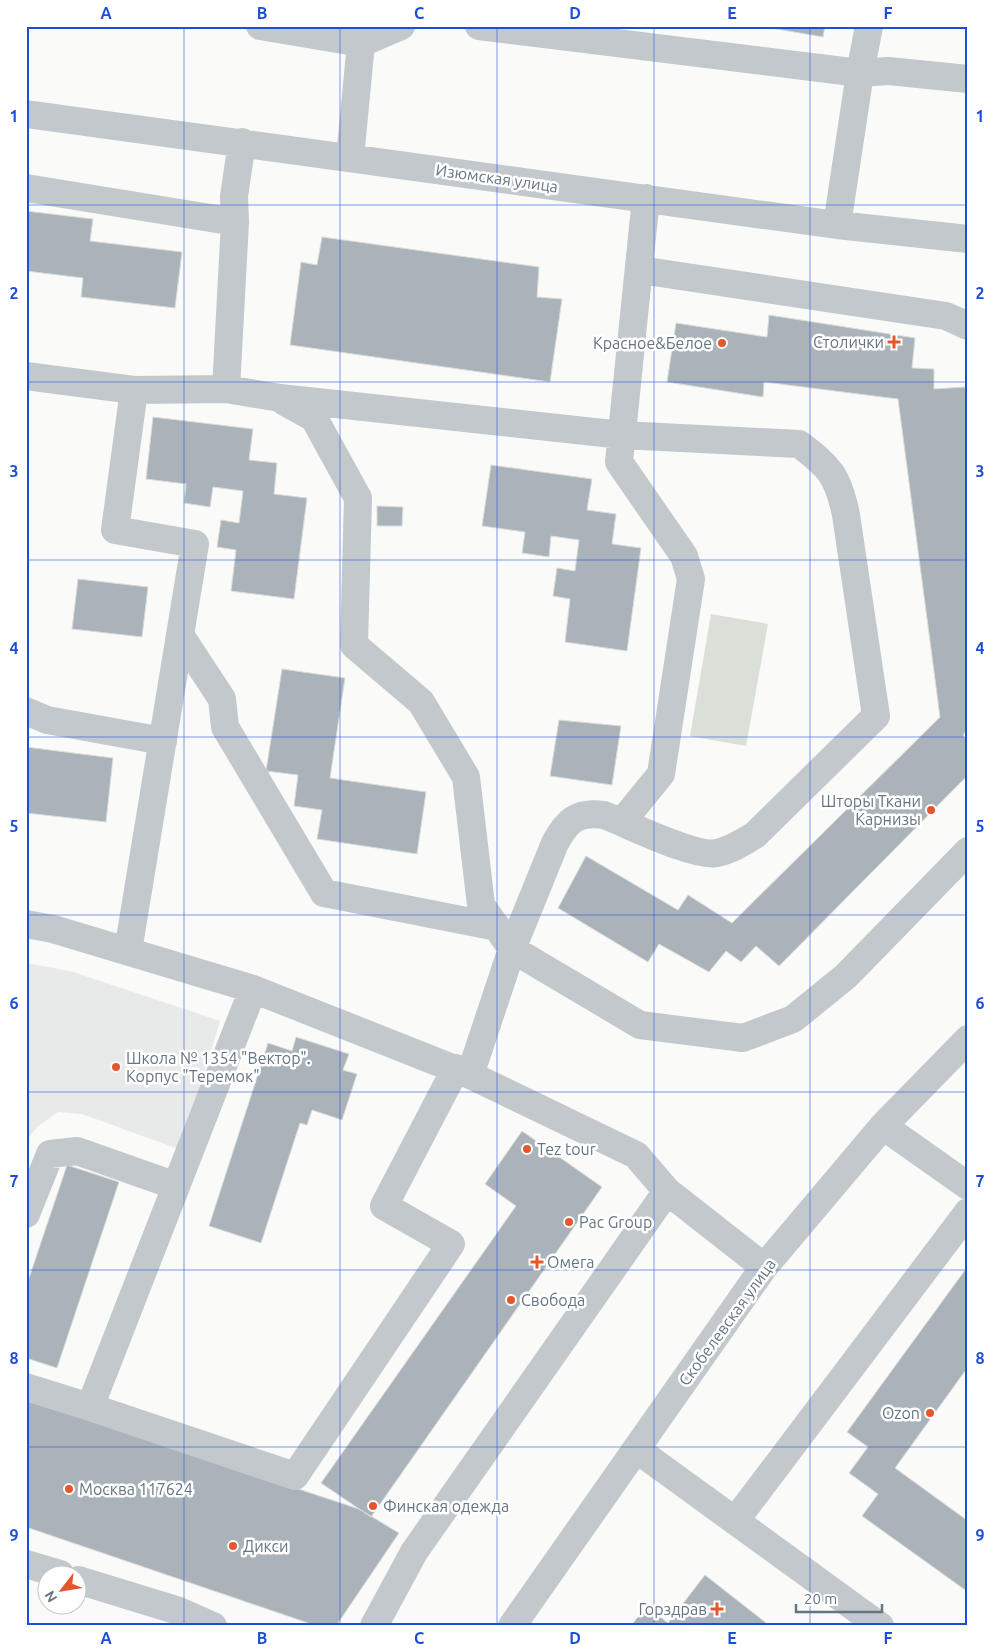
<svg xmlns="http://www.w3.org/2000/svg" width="994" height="1652" font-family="Ubuntu,sans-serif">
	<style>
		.built { fill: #e8e9e9 }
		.green { fill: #dadfd7 }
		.building { fill: #aab3b9; stroke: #dcdcda }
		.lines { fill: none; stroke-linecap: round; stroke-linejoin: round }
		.minor { stroke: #c3c8cc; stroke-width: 28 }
		.grid { fill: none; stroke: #1d4ed8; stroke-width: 1; stroke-opacity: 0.55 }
		.poi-dot { fill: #e4572e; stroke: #fff; stroke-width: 2 }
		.labels { text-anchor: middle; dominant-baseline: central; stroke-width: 5; stroke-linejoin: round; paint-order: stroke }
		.street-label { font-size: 16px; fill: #657683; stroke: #fff }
		.poi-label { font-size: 16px; fill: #657683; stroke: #fff; text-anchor: start }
		.neatline { fill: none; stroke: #1d4ed8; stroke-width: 2 }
		.grid-label { font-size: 16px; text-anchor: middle; font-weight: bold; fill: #1d4ed8 }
	</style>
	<rect width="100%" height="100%" fill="#fafaf8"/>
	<path class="built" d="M 26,963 L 70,971 L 220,1021 L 181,1150 L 82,1114 L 58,1112 L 37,1127 L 26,1141 Z"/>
	<path class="green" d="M 711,614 L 768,624 L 746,746 L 690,736 Z"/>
	<path class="building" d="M 759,26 L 825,26 L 823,37 Z
		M 26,211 L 93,219 L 90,241 L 182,252 L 175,308 L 81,297 L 83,278 L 26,271 Z
		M 322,237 L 539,267 L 537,297 L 562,299 L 550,382 L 290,345 L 301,262 L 317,265 Z
		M 769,315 L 915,338 L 912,368 L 934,369 L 934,389 L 965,387 L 968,411 L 968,726 L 963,736 L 968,741 L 968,775 L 779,966 L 756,946 L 741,962 L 726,951 L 709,972 L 659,944 L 648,962 L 558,908 L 586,856 L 678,910 L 688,895 L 732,923 L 940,717 L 898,399 L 764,382 L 763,397 L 667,382 L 676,323 L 767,337 Z
		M 153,417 L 253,429 L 249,460 L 277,463 L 274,494 L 307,498 L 294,599 L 231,591 L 236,550 L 217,547 L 221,520 L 239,523 L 243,491 L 213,487 L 210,507 L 184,503 L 186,484 L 146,479 Z
		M 491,465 L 592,479 L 587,510 L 616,514 L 612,544 L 641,548 L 627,651 L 565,642 L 570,599 L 553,596 L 557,568 L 575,571 L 579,540 L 551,536 L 549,557 L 522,553 L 525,532 L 482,526 Z
		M 377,506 L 403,507 L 402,526 L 377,526 Z
		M 78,579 L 148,587 L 142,637 L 72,629 Z
		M 282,669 L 345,678 L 330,778 L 426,792 L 417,854 L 317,839 L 322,810 L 294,806 L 298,775 L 266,771 Z
		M 559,720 L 621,726 L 612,785 L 550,776 Z
		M 26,747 L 113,758 L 106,822 L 26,813 Z
		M 296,1037 L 349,1054 L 343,1070 L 357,1074 L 342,1120 L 312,1110 L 307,1125 L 300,1123 L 261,1243 L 209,1226 L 268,1043 L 292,1051 Z
		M 522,1131 L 602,1187 L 371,1517 L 321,1483 L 516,1206 L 485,1184 Z
		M 67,1165 L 119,1182 L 57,1368 L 26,1358 L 26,1287 Z
		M 968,1266 L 968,1367 L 895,1468 L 968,1521 L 968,1592 L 862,1516 L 878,1494 L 849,1473 L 868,1447 L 847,1432 Z
		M 26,1399 L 359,1509 L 399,1533 L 336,1626 L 317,1626 L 26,1527 Z
		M 705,1575 L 770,1626 L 631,1626 L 646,1606 L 668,1623 Z"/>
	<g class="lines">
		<path class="minor" d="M 260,26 L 361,43 L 350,158
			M 479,26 L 860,73 L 837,225
			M 869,26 L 860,73 L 888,71 L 968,79
			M 361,43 L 401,26
			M 26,114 L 837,225 L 968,239
			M 26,188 L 235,222
			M 640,270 L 946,316 L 968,326
			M 26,376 L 134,390
			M 226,389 L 235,222 L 234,196 L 242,142
			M 285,402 L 314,418 L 358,498 L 354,645 L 421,702 L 466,777 L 481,905 L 512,949 L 640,1025 L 743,1038 L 793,1019 L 846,976 L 968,851
			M 180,635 L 222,699 L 225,727 L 324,893 L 497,927
			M 26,711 L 47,720 L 163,741
			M 622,822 L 661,774 L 691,579 L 684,556 L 619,462 L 646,198
			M 26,924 L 53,929 L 253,989 L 470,1075 L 636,1155 L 667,1191 L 764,1267
			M 128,951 L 195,544 L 115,530 L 134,390 L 226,389 L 280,398 L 622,435 L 799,444 C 830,467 838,476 846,515 L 876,716 L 755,835 C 743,842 732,850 717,853 C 695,858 628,824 604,815 C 577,811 567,821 555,843 L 512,949 L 470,1075
			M 253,989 L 90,1407 L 295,1476 L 451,1244 L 384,1206 L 456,1068
			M 883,1126 L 968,1186
			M 26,1214 L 50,1154 L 77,1151 L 176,1186
			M 26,1387 L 90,1407
			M 636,1449 L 880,1626
			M 735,1521 L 968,1212
			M 26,1564 L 60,1574
			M 78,1580 L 179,1611 L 213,1626
			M 374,1626 L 414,1552 L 667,1191
			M 512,1626 L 764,1267 L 883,1126 L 968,1039"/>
	</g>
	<path class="grid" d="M 184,26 L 184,1626M 340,26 L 340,1626M 497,26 L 497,1626M 654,26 L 654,1626M 810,26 L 810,1626M 26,205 L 968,205M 26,382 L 968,382M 26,560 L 968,560M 26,737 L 968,737M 26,915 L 968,915M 26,1092 L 968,1092M 26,1270 L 968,1270M 26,1447 L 968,1447"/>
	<g class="poi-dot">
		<path d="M891.5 334.5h5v5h5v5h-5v5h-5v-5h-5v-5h5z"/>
		<circle cx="722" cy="343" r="5"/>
		<circle cx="931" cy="810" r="5"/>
		<circle cx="116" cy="1067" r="5"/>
		<circle cx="527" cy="1149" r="5"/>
		<circle cx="569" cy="1222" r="5"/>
		<path d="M534.5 1254.5h5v5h5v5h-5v5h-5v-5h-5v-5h5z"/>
		<circle cx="511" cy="1300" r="5"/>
		<circle cx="930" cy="1413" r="5"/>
		<circle cx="69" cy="1489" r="5"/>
		<circle cx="373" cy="1506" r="5"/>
		<circle cx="233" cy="1546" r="5"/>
		<path d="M714.5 1601.5h5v5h5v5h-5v5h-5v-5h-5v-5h5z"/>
	</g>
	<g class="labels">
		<g class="street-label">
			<text transform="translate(497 178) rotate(8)">Изюмская улица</text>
			<text transform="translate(727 1322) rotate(-54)">Скобелевская улица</text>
		</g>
		<g class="poi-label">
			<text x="884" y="342" text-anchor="end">Столички</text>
			<text x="712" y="343" text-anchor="end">Красное&amp;Белое</text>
			<text x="921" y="801" text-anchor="end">Шторы Ткани<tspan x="921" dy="18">Карнизы</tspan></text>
			<text x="126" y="1058">Школа № 1354 "Вектор".<tspan x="126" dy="18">Корпус "Теремок"</tspan></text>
			<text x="537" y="1149">Tez tour</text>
			<text x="579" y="1222">Pac Group</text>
			<text x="547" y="1262">Омега</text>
			<text x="521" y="1300">Свобода</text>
			<text x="920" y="1413" text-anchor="end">Ozon</text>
			<text x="79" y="1489">Москва 117624</text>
			<text x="383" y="1506">Финская одежда</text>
			<text x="243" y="1546">Дикси</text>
			<text x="707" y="1609" text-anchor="end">Горздрав</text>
		</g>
	</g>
	<rect width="994" height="1652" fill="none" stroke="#ffffff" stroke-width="55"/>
	<g transform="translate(62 1590) rotate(239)"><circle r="24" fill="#ffffff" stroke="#c1c8cd"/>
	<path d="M0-4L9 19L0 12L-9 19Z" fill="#e4572e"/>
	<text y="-8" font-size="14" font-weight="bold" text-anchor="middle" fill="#657683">N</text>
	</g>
	<path d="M796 1604v8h86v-8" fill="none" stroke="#657683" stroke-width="2.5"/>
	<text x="804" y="1604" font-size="15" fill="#657683" stroke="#ffffff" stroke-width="4" paint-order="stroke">20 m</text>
	<rect x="28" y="28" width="938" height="1596" class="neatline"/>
	<g class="grid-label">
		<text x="106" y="19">A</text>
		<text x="262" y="19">B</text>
		<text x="419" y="19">C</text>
		<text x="575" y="19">D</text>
		<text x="732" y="19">E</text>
		<text x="888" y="19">F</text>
		<text x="14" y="122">1</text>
		<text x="980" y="122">1</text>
		<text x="14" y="299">2</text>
		<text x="980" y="299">2</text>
		<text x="14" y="477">3</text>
		<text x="980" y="477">3</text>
		<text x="14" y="654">4</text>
		<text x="980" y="654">4</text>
		<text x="14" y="832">5</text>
		<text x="980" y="832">5</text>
		<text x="14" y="1009">6</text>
		<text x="980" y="1009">6</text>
		<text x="14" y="1187">7</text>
		<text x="980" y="1187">7</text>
		<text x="14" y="1364">8</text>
		<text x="980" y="1364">8</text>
		<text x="14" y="1541">9</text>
		<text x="980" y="1541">9</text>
		<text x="106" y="1644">A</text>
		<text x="262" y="1644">B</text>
		<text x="419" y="1644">C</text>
		<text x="575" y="1644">D</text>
		<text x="732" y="1644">E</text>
		<text x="888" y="1644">F</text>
	</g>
</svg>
